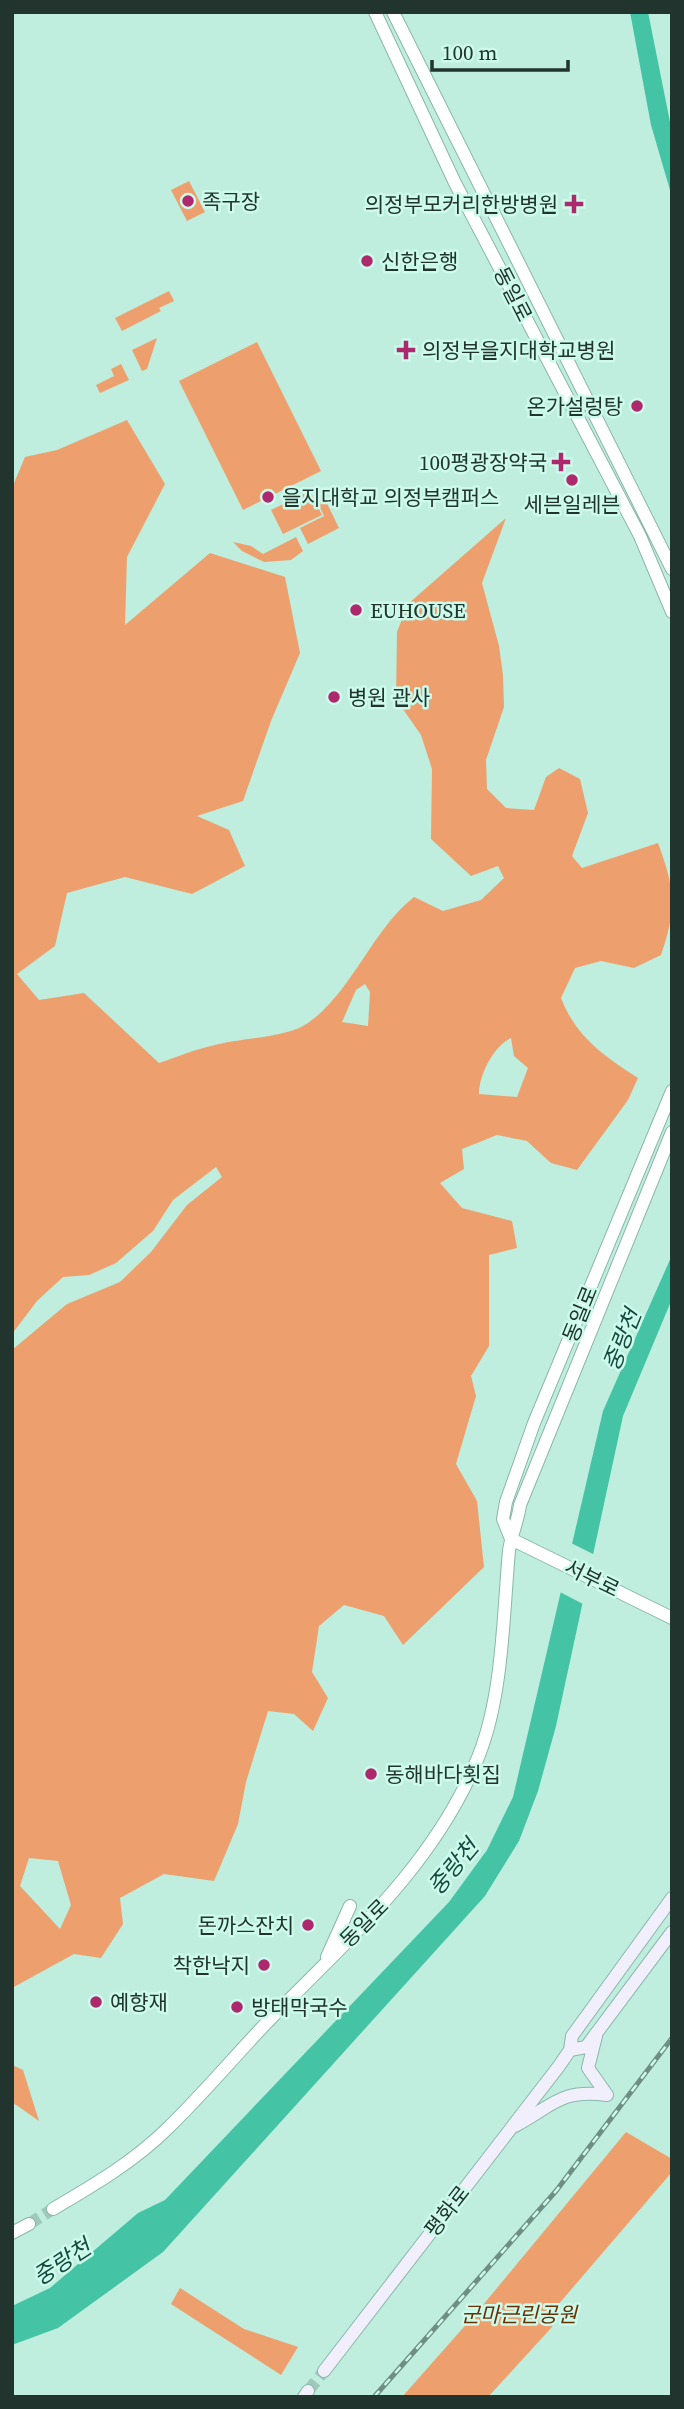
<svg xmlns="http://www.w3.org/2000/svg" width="684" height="2409" font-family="'Source Serif 4','Noto Sans KR',serif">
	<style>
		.green { fill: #eda06d; fill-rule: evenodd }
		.water { fill: #44c4a5 }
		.pier { fill: #bfedde }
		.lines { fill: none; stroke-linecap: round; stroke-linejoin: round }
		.tertiary-tunnel { stroke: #a0c8bb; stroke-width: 12; stroke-dasharray: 12 6; stroke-linecap: butt }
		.secondary-tunnel { stroke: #a0c8bb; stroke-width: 12; stroke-dasharray: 12 6; stroke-linecap: butt }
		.tertiary-casing { stroke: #8ab7a9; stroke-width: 14 }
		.secondary-casing { stroke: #8ab7a9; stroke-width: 14 }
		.tertiary { stroke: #fff; stroke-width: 12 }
		.secondary { stroke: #f2effd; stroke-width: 12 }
		.rail-casing { stroke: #6f8f84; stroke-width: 5 }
		.rail { stroke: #ccfaeb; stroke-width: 2.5; stroke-dasharray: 8; stroke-linecap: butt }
		.poi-dot { fill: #ae286e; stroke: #ccfaeb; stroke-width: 2.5 }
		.labels { text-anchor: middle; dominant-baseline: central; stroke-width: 5; stroke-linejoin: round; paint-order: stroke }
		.poi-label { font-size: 21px; fill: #22342e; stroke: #ccfaeb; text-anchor: start }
		.street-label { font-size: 21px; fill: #22342e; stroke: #ccfaeb }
		.park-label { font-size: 21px; font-style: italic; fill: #653105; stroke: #ccfaeb }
		.water-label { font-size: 23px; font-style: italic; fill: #144a3d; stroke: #ccfaeb }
	</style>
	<rect width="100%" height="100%" fill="#bfedde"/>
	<path class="green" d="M 189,181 L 205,212 L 187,221 L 171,190 Z
		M 169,291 L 174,301 L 159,308 L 161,311 L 122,331 L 115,318 Z
		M 157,338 L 147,369 L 142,371 L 132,350 Z
		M 257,342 L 321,471 L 243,510 L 179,381 Z
		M 121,364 L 129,380 L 100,393 L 96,385 L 114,376 L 111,369 Z
		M 127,420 L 165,484 L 127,557 L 125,625 L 210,553 L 285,577 L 300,653 L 271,721 L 243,801 L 197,816 L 229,830 L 245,866 L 192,894 L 125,877 L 67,893 L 55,946 L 17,974 L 39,1000 L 84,993 L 159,1063 C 177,1057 196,1049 215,1045 C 239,1038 287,1038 308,1023 C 352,992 372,930 414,897 L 443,911 L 481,900 L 504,878 L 498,866 L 471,876 L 431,839 L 432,769 L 421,735 L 396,699 L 397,632 L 408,604 L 506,518 L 482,583 L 499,646 L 503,675 L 504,707 L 486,760 L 487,789 L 506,808 L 534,810 L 546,777 L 559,768 L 580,779 L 588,813 L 572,856 L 582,868 L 658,843 C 675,889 677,908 661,955 L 634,968 L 601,961 L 575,968 L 561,998 C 576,1037 604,1056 638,1078 L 628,1100 L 577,1170 L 551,1163 L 527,1141 L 497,1135 L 462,1149 L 464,1169 L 440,1183 L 462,1208 L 512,1221 L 517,1248 L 489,1255 L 489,1346 L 471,1376 L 476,1396 L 456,1464 L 477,1501 L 484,1567 L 403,1645 L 384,1616 L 344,1605 L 319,1626 L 312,1672 L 328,1698 L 313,1731 L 294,1714 L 268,1711 L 246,1782 L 238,1824 L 214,1881 L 164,1874 L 120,1898 L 123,1924 L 101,1958 L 74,1954 L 12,1988 L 12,1350 L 67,1304 L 120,1282 L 151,1252 L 187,1205 L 222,1177 L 216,1167 L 173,1200 L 153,1231 L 116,1263 L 89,1275 L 63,1277 L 37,1301 L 12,1334 L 12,488 L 25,457 L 57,450 ZM 365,984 L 370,992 L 368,1026 L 342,1022 L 356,990 ZM 511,1038 L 514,1056 L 528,1068 L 517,1097 L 479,1094 C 479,1075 493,1047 511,1038 ZM 29,1858 L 58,1861 L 71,1905 L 60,1929 L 20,1886 Z
		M 319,487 L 339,528 L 308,544 L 300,528 L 324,516 L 312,490 Z
		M 310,491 L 322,515 L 283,534 L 271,510 Z
		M 296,537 L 303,551 L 291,560 L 264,562 L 242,551 L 233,542 L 251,546 L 263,554 Z
		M 12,2065 L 23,2070 L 39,2121 L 12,2102 Z
		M 626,2132 L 672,2159 L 672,2172 L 557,2306 L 552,2327 L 488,2397 L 402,2397 L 478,2311 Z
		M 180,2288 L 244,2329 L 298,2347 L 281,2375 L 171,2304 Z"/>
	<path class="water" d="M 630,12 L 648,12 L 672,132 L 672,197 L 651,125 Z
		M 672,1255 L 672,1299 L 623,1416 L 556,1726 L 538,1791 L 519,1841 L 485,1896 L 163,2252 L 58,2328 L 12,2345 L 12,2306 L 50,2288 L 138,2213 L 165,2200 L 449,1902 L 487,1850 L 513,1797 L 603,1411 Z"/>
	<path class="pier" d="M 567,1541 L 597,1556 L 585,1605 L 556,1590 Z"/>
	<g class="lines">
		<path class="tertiary-tunnel" d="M 29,2224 L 53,2209"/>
		<path class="secondary-tunnel" d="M 308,2391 L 324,2371"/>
		<g class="tertiary-casing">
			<path id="tertiary" d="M 375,12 L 455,183 L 640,536 L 672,612
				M 393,12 L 672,569
				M 511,1539 L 503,1519 L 506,1502 L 534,1423 L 672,1091
				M 511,1539 L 672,1618
				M 327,1957 L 350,1906
				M 53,2209 C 94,2185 135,2161 169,2127 C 206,2091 239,2051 274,2015 C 353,1935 437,1861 479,1755 C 503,1694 503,1616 509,1551 C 511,1535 518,1521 520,1505 L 672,1132
				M 12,2233 L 29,2224"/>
		</g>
		<g class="secondary-casing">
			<path id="secondary" d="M 596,2036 L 588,2068 L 607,2095
				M 570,2050 L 586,2047 L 672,1932
				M 515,2126 C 554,2105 560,2089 607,2095
				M 324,2371 L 559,2066 L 570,2050 L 572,2036 L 672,1898
				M 304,2397 L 308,2391"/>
		</g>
		<use href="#tertiary" class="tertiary"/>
		<use href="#secondary" class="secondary"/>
		<g class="rail-casing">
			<path id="rail" d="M 374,2397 L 556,2191 L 672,2038"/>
		</g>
		<use href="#rail" class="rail"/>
	</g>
	<g class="poi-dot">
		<circle cx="188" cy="201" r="7"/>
		<path d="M570.5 193.5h7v7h7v7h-7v7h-7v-7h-7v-7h7z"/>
		<circle cx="367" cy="261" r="7"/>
		<path d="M402.5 339.5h7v7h7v7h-7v7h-7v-7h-7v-7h7z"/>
		<circle cx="637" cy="406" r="7"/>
		<path d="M557.5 451.5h7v7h7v7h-7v7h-7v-7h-7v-7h7z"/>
		<circle cx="572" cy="480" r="7"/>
		<circle cx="268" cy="497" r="7"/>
		<circle cx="356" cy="610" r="7"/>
		<circle cx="334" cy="697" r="7"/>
		<circle cx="371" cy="1774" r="7"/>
		<circle cx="308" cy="1925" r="7"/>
		<circle cx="264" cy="1965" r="7"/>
		<circle cx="96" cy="2002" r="7"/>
		<circle cx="237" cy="2007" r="7"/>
	</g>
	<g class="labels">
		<g class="poi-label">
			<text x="202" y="201">족구장</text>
			<text x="558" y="204" text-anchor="end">의정부모커리한방병원</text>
			<text x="381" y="261">신한은행</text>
			<text x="422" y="350">의정부을지대학교병원</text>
			<text x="623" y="406" text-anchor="end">온가설렁탕</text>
			<text x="547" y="462" text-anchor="end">100평광장약국</text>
			<text x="282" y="497">을지대학교 의정부캠퍼스</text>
			<text x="572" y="504" text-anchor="middle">세븐일레븐</text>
			<text x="370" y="610">EUHOUSE</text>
			<text x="348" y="697">병원 관사</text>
			<text x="385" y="1774">동해바다횟집</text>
			<text x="294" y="1925" text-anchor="end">돈까스잔치</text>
			<text x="250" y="1965" text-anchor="end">착한낙지</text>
			<text x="110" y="2002">예향재</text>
			<text x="251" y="2007">방태막국수</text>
		</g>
		<g class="street-label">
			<text transform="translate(513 294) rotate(63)">동일로</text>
			<text transform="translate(580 1314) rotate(-68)">동일로</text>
			<text transform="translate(592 1578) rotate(26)">서부로</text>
			<text transform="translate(364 1923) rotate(-45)">동일로</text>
			<text transform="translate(447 2211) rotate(-52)">평화로</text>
		</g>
		<g class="park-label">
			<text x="519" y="2314">군마근린공원</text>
		</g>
		<g class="water-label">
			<text transform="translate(622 1340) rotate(-68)">중랑천</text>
			<text transform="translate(453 1867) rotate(-50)">중랑천</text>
			<text transform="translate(62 2262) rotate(-33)">중랑천</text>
		</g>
	</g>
	<rect width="684" height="2409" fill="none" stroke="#22342e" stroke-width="28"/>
	<path d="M432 60v10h136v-10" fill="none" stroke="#22342e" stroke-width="3.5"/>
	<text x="442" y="60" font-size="21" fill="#22342e" stroke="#ccfaeb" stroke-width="5" paint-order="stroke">100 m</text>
</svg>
